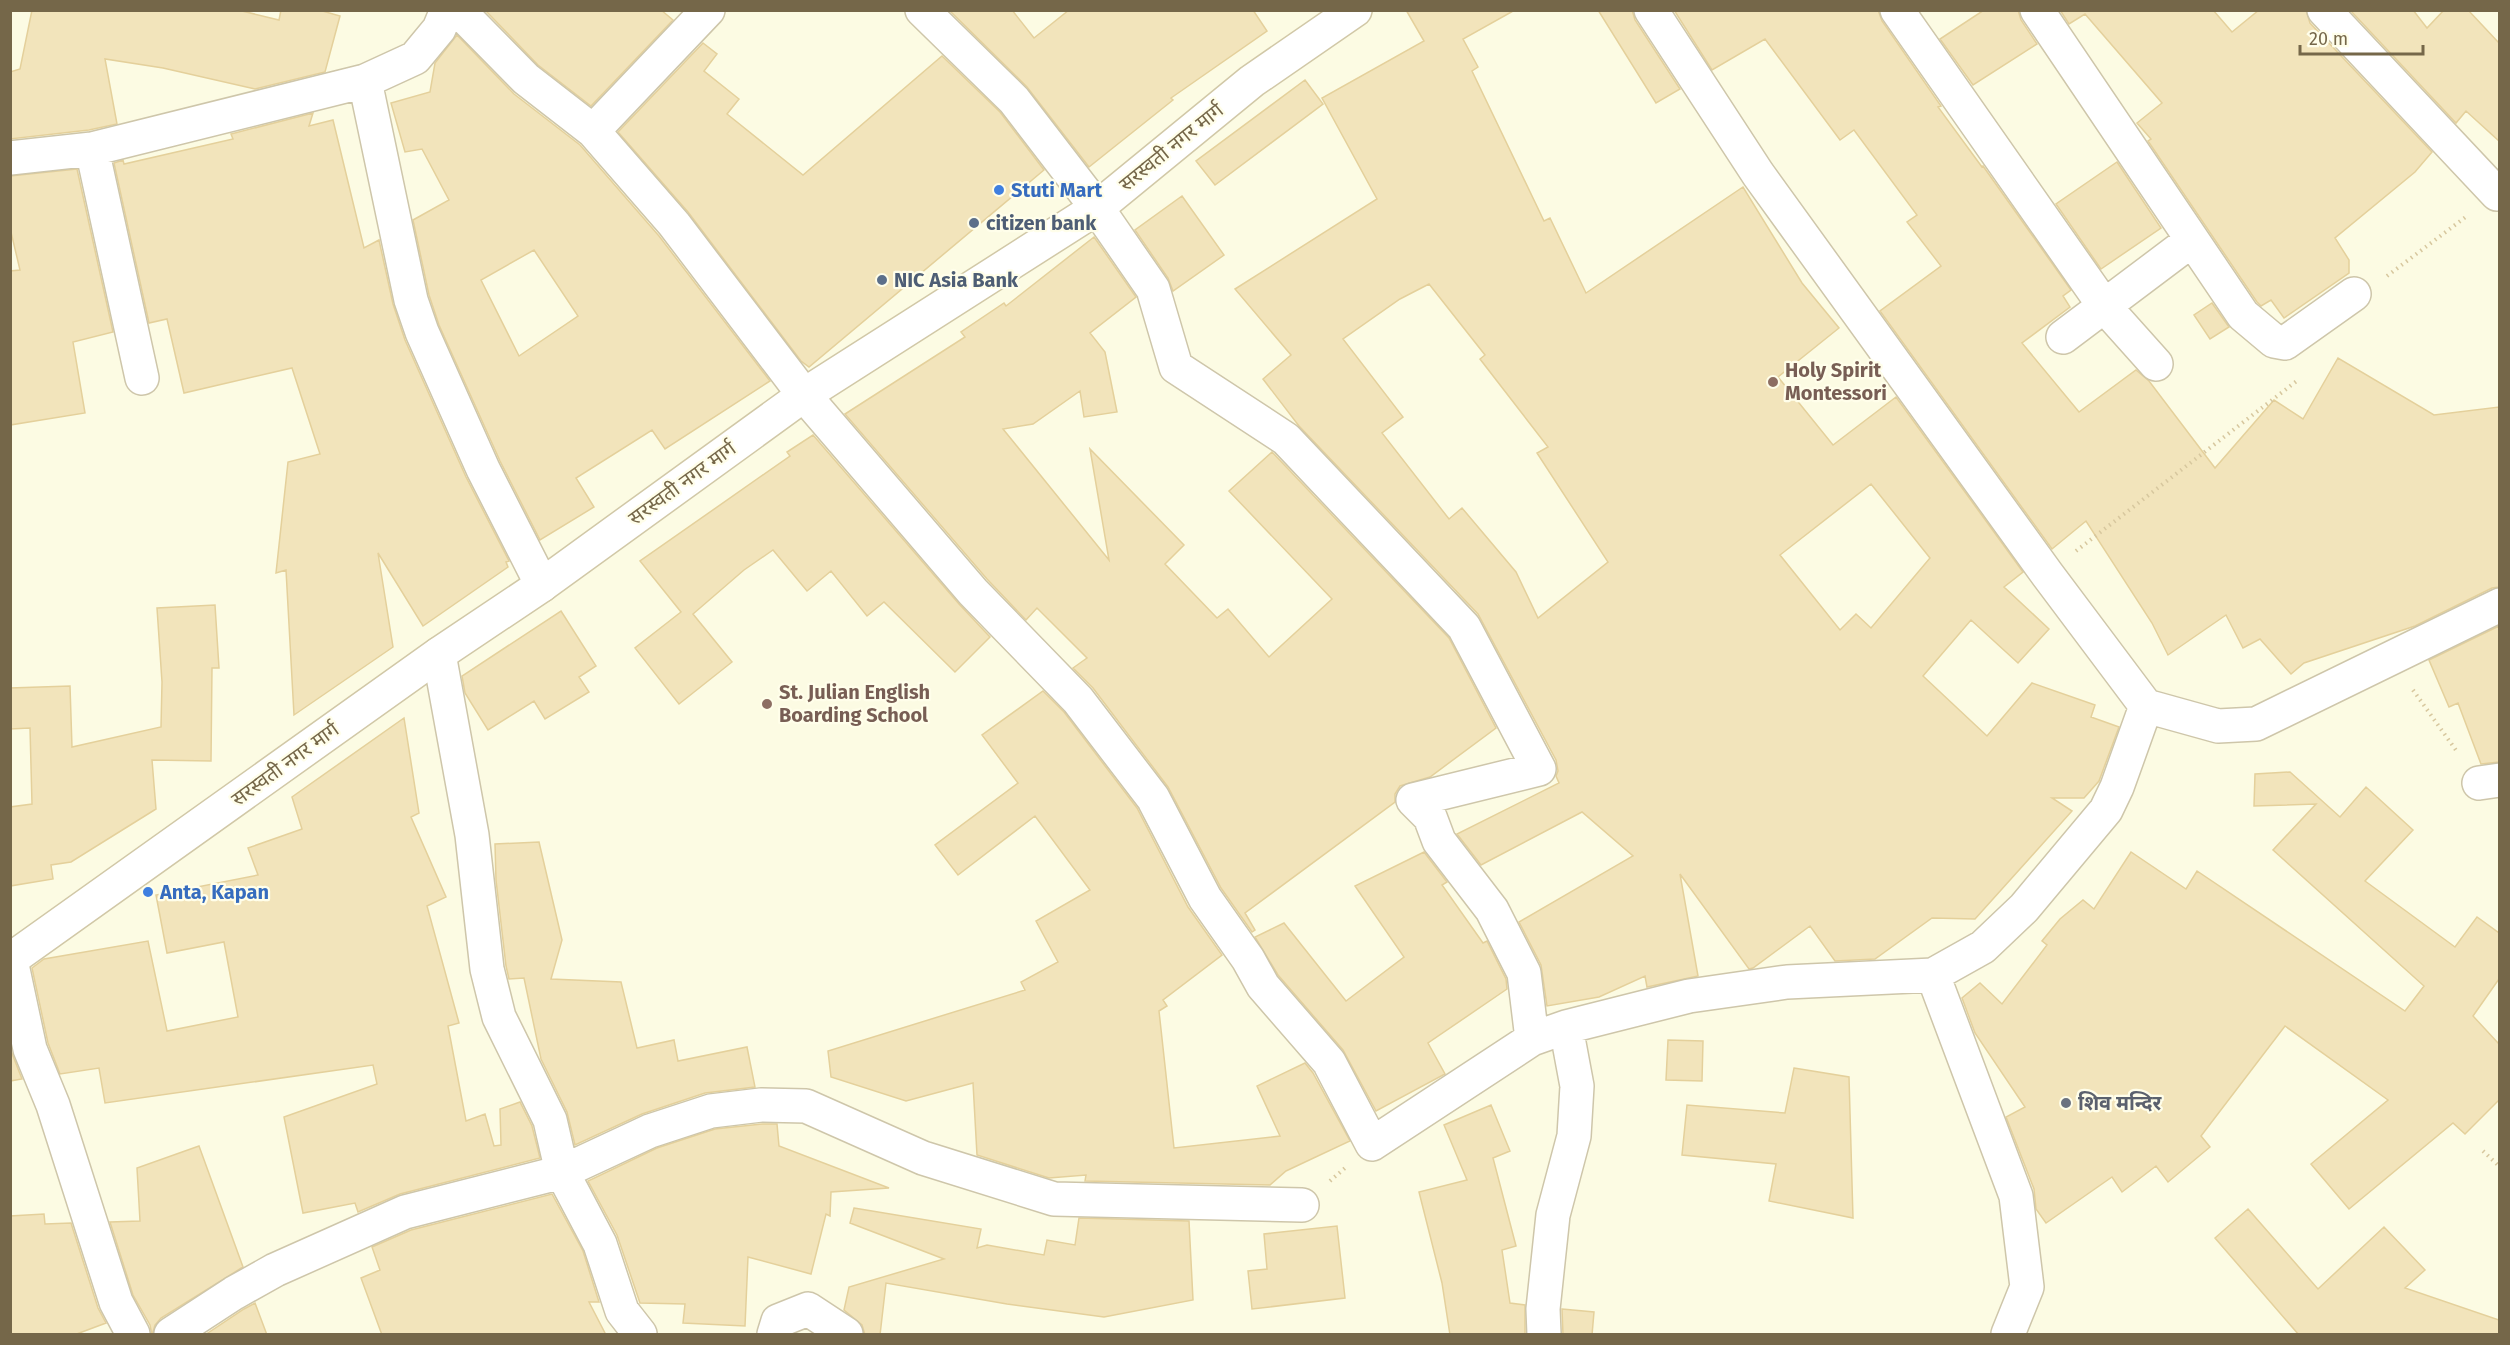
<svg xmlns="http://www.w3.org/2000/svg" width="2510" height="1345" font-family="'Fira Sans','Noto Sans Devanagari',sans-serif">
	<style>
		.building { fill: #f2e4bb; stroke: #e4d09b; stroke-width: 1.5; fill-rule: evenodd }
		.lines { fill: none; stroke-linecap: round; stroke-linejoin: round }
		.minor-casing { stroke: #cec6aa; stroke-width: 36 }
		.secondary-casing { stroke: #d1c8a7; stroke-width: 36 }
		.path { stroke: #d7c79e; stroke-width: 4; stroke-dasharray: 1.5 4.5; stroke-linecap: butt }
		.minor { stroke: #fff; stroke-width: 33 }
		.secondary { stroke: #fff; stroke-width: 33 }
		.shop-dot { fill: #3f7fe0; stroke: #fffeea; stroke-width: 2 }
		.service-dot { fill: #5c6f8a; stroke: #fffeea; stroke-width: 2 }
		.education-dot { fill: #8d6e63; stroke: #fffeea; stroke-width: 2 }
		.worship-dot { fill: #6b7280; stroke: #fffeea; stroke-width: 2 }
		.labels { text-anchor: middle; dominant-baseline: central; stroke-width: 4.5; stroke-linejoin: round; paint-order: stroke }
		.street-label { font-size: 20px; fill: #756749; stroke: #fffeea }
		.shop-label { font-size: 20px; font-weight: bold; fill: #366cbe; stroke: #fffeea; text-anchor: start }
		.service-label { font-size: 20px; font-weight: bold; fill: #4e5e75; stroke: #fffeea; text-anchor: start }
		.education-label { font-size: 20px; font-weight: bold; fill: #785e54; stroke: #fffeea; text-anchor: start }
		.worship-label { font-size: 20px; font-weight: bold; fill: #5b616d; stroke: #fffeea; text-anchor: start }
	</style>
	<rect width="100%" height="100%" fill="#fcfbe3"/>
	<path class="building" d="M 32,10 L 238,10 L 279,20 L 281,10 L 319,10 L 340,16 L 325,72 L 255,89 L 163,68 L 105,59 L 117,124 L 89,130 L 10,139 L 10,72 L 20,69 Z
		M 485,10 L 661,10 L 673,20 L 591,106 L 538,65 Z
		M 949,10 L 1012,10 L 1034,38 L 1069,10 L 1253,10 L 1267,31 L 1171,98 L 1173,100 L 1089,167 L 1027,87 Z
		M 1406,10 L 1515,10 L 1463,39 L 1478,67 L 1472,71 L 1544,221 L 1550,218 L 1586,293 L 1743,187 L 1802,283 L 1839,328 L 1778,377 L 1833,445 L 1896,397 L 2023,572 L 2004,587 L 2049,629 L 2018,663 L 1971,620 L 1923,676 L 1987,736 L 2032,683 L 2095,705 L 2091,717 L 2119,727 L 2099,781 L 2084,798 L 2052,798 L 2072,811 L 1975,919 L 1932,918 L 1875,959 L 1835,961 L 1810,926 L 1753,968 L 1749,969 L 1680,874 L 1698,976 L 1647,987 L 1645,976 L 1599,997 L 1547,1006 L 1541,965 L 1519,922 L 1633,856 L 1582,812 L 1481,865 L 1457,834 L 1559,783 L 1556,776 L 1558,771 L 1556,760 L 1478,614 L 1299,426 L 1263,379 L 1291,355 L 1235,289 L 1377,199 L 1322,98 L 1424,41 ZM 1429,284 L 1485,355 L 1480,359 L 1548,447 L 1537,453 L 1608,562 L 1538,618 L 1516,572 L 1462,508 L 1449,519 L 1382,433 L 1403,417 L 1343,339 L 1400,299 ZM 1871,484 L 1930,558 L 1871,628 L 1856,614 L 1840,630 L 1780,555 Z
		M 1598,10 L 1632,10 L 1635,20 L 1680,89 L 1656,103 Z
		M 1674,10 L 1878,10 L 1882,21 L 1941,106 L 1938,107 L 1982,167 L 1983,166 L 2071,290 L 2063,296 L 2070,307 L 2022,343 L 2079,412 L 2136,370 L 2149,381 L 2215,468 L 2274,400 L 2303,419 L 2338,358 L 2434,415 L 2499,407 L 2499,587 L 2492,588 L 2415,626 L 2304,663 L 2291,674 L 2260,639 L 2243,648 L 2226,615 L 2168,655 L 2152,623 L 2086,521 L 2052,549 L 1880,311 L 1941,266 L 1907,222 L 1917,215 L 1854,130 L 1840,140 L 1765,39 L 1712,70 Z
		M 1984,10 L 2018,10 L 2021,20 L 2037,44 L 1973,85 L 1940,39 Z
		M 2060,10 L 2213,10 L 2232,32 L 2259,10 L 2306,10 L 2310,23 L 2432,152 L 2415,172 L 2335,238 L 2349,260 L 2349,273 L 2284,318 L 2271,300 L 2261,306 L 2257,302 L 2148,141 L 2151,139 L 2137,123 L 2162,103 L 2085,14 L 2069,24 Z
		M 2350,10 L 2413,10 L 2427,28 L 2444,10 L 2468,10 L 2499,43 L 2499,141 L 2466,111 L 2456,123 Z
		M 457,35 L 514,94 L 580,145 L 659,236 L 770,381 L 665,449 L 652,430 L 576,478 L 594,507 L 540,540 L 500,461 L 439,325 L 429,295 L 413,220 L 449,200 L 422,149 L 405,152 L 391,103 L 430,92 L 435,63 ZM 534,250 L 578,316 L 519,356 L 481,280 Z
		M 703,43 L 717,54 L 704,71 L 739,99 L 727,114 L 803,175 L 942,56 L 1000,112 L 1044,170 L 809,367 L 801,361 L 688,212 L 618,132 Z
		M 1305,80 L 1323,104 L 1215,185 L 1196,161 Z
		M 313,113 L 309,126 L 333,120 L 364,248 L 379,240 L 393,304 L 405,340 L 466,477 L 509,561 L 506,562 L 508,567 L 423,626 L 378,553 L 393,647 L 294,715 L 286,570 L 276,573 L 288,462 L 320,454 L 292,368 L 184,393 L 167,319 L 149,323 L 114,163 L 123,160 L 124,164 L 233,139 L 231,134 Z
		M 2117,162 L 2161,228 L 2101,269 L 2056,204 Z
		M 77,169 L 113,332 L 73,342 L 85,413 L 10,425 L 10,271 L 20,270 L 10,228 L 10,176 Z
		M 1182,196 L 1224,255 L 1173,291 L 1168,278 L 1135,230 Z
		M 1094,237 L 1136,297 L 1090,333 L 1105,352 L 1117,412 L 1084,417 L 1080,391 L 1033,424 L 1003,429 L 1109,560 L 1090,449 L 1184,545 L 1165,564 L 1217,618 L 1228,609 L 1269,657 L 1332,599 L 1229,491 L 1272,452 L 1449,638 L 1496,728 L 1430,777 L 1400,786 L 1395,794 L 1395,802 L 1245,913 L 1255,930 L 1252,932 L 1221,888 L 1168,787 L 1093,688 L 1073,668 L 1087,658 L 1037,608 L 1026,620 L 987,579 L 845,414 L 965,337 L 961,332 L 1004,303 L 1006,306 Z
		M 2212,303 L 2229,327 L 2210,339 L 2194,315 Z
		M 813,435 L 959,604 L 990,637 L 955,672 L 884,602 L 867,616 L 831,571 L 807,591 L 773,550 L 744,570 L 693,614 L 732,662 L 679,704 L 635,648 L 681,612 L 640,561 L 790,456 L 787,452 Z
		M 215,605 L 219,668 L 212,668 L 211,761 L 152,760 L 156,809 L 71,862 L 51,865 L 53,879 L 10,886 L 10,807 L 32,804 L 30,728 L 10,729 L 10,688 L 70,686 L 72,747 L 161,727 L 162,682 L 157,608 Z
		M 561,611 L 596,666 L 579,677 L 589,692 L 545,719 L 534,701 L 488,730 L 465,693 L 462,676 Z
		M 2499,626 L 2499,762 L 2481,764 L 2458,703 L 2449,707 L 2429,660 Z
		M 1043,691 L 1064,712 L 1137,808 L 1188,907 L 1222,955 L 1163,1000 L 1167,1006 L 1159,1011 L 1174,1148 L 1280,1136 L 1257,1086 L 1305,1063 L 1313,1073 L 1350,1141 L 1286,1171 L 1270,1185 L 1085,1181 L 1086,1175 L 1049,1178 L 977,1155 L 973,1083 L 906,1101 L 831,1077 L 828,1051 L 1025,990 L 1021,982 L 1058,962 L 1036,921 L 1090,890 L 1035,816 L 958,875 L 935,845 L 1018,783 L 982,735 Z
		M 404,718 L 419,813 L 411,817 L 446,897 L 427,906 L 459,1023 L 448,1026 L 466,1121 L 485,1114 L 494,1146 L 501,1145 L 500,1109 L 520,1102 L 532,1126 L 540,1158 L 400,1194 L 358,1212 L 355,1203 L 303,1213 L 284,1117 L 377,1084 L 373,1065 L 105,1103 L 99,1068 L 60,1074 L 48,1043 L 32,968 L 44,959 L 148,941 L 167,1031 L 238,1017 L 224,942 L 167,953 L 156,895 L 258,875 L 248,848 L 302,829 L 292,797 Z
		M 2290,772 L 2340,817 L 2366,787 L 2413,830 L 2365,881 L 2455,947 L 2477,917 L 2499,933 L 2499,979 L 2473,1016 L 2499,1044 L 2499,1100 L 2465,1134 L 2453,1123 L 2349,1209 L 2311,1164 L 2388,1100 L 2285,1026 L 2201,1136 L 2210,1147 L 2168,1182 L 2156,1166 L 2122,1192 L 2112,1177 L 2046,1223 L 2036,1209 L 2034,1189 L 2006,1117 L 2025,1107 L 1975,1033 L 1962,998 L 1980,983 L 2002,1004 L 2047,945 L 2042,941 L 2060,919 L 2083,900 L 2094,909 L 2131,852 L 2186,889 L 2197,871 L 2405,1011 L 2424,986 L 2273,850 L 2316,804 L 2254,806 L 2255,774 Z
		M 539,842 L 562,940 L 551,979 L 621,982 L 637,1048 L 674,1040 L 678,1061 L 747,1047 L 755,1087 L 705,1093 L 642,1114 L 575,1145 L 567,1112 L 541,1059 L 524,978 L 509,979 L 506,966 L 496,880 L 495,844 Z
		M 1424,852 L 1447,882 L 1442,885 L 1483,943 L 1487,941 L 1506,979 L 1507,989 L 1428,1043 L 1445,1074 L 1376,1111 L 1343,1050 L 1278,975 L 1255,937 L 1284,923 L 1346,1001 L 1404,957 L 1355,886 Z
		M 1668,1040 L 1703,1041 L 1702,1081 L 1666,1080 Z
		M 10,1047 L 13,1056 L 22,1079 L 10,1081 Z
		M 1794,1068 L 1849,1077 L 1853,1218 L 1769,1201 L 1776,1164 L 1682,1155 L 1687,1105 L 1785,1113 Z
		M 1491,1105 L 1510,1151 L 1493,1158 L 1516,1246 L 1502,1250 L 1510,1303 L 1525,1305 L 1525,1335 L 1450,1335 L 1442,1283 L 1419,1192 L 1467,1180 L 1444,1125 Z
		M 762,1124 L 777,1124 L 779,1146 L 889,1188 L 831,1192 L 830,1216 L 826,1214 L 811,1274 L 748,1257 L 745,1326 L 683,1323 L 685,1304 L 640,1303 L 617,1235 L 588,1181 L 657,1148 L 715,1129 Z
		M 199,1146 L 243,1267 L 161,1318 L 155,1325 L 152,1335 L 150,1325 L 133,1295 L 110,1222 L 140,1221 L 137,1168 Z
		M 552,1194 L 583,1251 L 599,1302 L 589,1302 L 606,1335 L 382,1335 L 361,1278 L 380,1270 L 372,1247 L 411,1230 Z
		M 854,1208 L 981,1229 L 977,1248 L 987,1245 L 1044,1255 L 1047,1240 L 1075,1245 L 1079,1218 L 1189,1221 L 1193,1300 L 1104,1317 L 1007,1304 L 886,1283 L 880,1335 L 865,1335 L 862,1325 L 844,1310 L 849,1287 L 944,1259 L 850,1223 Z
		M 2248,1209 L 2318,1289 L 2384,1227 L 2425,1270 L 2405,1288 L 2499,1320 L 2499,1335 L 2299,1335 L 2215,1238 Z
		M 44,1214 L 45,1224 L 71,1223 L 98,1308 L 106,1323 L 74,1335 L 10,1335 L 10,1216 Z
		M 1337,1226 L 1345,1298 L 1252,1309 L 1248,1271 L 1267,1269 L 1264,1234 Z
		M 255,1303 L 267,1335 L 205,1335 L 244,1309 Z
		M 1562,1309 L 1594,1312 L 1592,1335 L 1563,1335 Z"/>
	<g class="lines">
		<g class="minor-casing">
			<path id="minor" d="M 458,10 L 526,79 L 593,131 L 674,224 L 804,395 L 973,592 L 1078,700 L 1153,798 L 1205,898 L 1248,959 L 1263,986 L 1329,1062 L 1372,1144 L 1532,1039 L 1566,1027 L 1689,996 L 1787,982 L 1933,975
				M 922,10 L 1014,100 L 1097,208 L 1153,289 L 1176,367 L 1286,439 L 1464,627 L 1539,769 L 1413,800 L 1430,817 L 1439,841 L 1492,910 L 1524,973 L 1532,1039
				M 1651,10 L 1758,174 L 2047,574 L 2146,706 L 2117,787 L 2106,810 L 2024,908 L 1983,947 L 1933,975 L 2016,1196 L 2027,1287 L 2008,1334
				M 1897,10 L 2105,307 L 2156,364
				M 2037,10 L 2243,315 L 2274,341 L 2285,343 L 2354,294
				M 2324,10 L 2497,194
				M 365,81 L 411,300 L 422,332 L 483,469 L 542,585
				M 593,131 L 708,10
				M 92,149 L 365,81 L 415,58 L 439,29 L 447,10
				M 10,158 L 92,149 L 142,378
				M 2063,337 L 2192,240
				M 439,654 L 472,835 L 487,969 L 499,1017 L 550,1120 L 562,1172 L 600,1244 L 622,1311 L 640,1334
				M 2146,706 L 2218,726 L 2256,724 L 2500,605
				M 2479,783 L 2500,780
				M 11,960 L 30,1049 L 53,1105 L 116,1302 L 133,1334
				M 171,1334 L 234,1293 L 275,1270 L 405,1212 L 562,1172 L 650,1131 L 711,1111 L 761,1105 L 806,1106 L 923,1158 L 1054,1199 L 1302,1205
				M 774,1334 L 778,1321 L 808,1309 L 846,1334
				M 1544,1334 L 1543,1309 L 1553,1215 L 1574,1136 L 1577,1086 L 1566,1027"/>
		</g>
		<g class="secondary-casing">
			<path id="secondary" d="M 10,960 L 439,654 L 542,585 L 804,395 L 1097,208 L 1252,81 L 1355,10"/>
		</g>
		<path class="path" d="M 2387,276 L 2467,216
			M 2076,551 L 2298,380
			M 2413,690 L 2458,753
			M 2483,1151 L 2500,1167
			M 1330,1181 L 1345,1168"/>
		<use href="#minor" class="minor"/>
		<use href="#secondary" class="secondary"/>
	</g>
	<g class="shop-dot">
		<circle cx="999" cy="190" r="6"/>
		<circle cx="148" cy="892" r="6"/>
	</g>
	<g class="service-dot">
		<circle cx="974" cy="223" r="6"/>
		<circle cx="882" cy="280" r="6"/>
	</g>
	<g class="education-dot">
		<circle cx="1773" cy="382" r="6"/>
		<circle cx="767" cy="704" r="6"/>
	</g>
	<circle class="worship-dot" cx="2066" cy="1103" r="6"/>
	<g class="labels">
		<g class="street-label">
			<text transform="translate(1171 147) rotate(-39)">सरस्वती नगर मार्ग</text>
			<text transform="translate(682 483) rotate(-36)">सरस्वती नगर मार्ग</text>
			<text transform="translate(285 764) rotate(-36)">सरस्वती नगर मार्ग</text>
		</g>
		<g class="shop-label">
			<text x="1011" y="190">Stuti Mart</text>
			<text x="160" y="892">Anta, Kapan</text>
		</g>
		<g class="service-label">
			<text x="986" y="223">citizen bank</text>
			<text x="894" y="280">NIC Asia Bank</text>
		</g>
		<g class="education-label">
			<text x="1785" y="370">Holy Spirit<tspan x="1785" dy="23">Montessori</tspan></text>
			<text x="779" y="692">St. Julian English<tspan x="779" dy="23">Boarding School</tspan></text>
		</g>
		<g class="worship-label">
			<text x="2078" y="1103">शिव मन्दिर</text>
		</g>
	</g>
	<rect width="2510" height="1345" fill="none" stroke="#756749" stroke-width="24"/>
	<path d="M2300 45v9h123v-9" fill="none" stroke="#756749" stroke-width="3"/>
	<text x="2309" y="45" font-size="18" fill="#756749" stroke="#fffeea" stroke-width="4.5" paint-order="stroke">20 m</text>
</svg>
